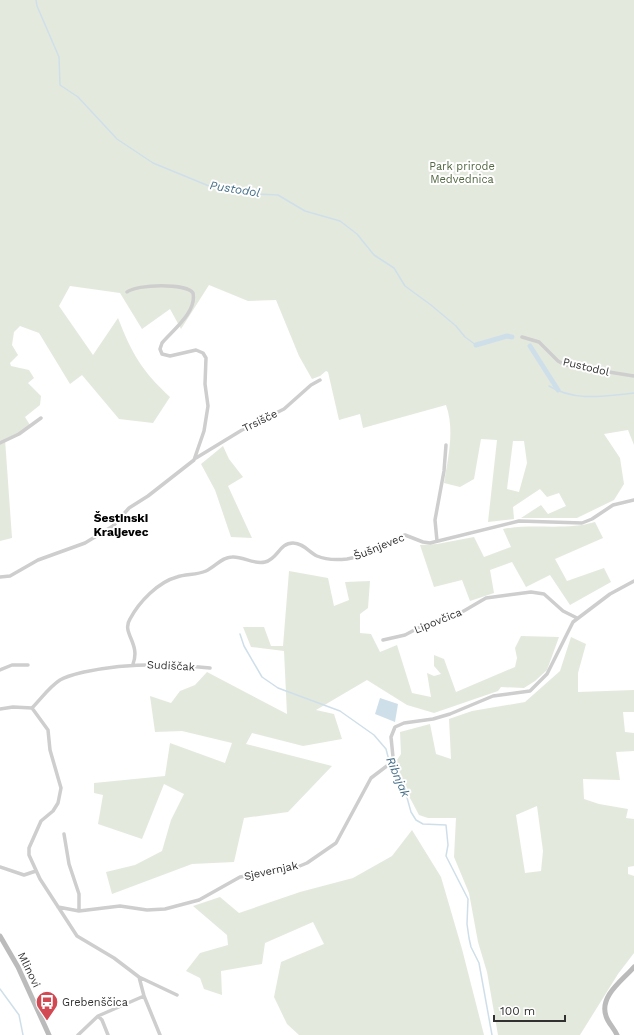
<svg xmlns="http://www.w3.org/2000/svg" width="634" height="1035" font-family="'Work Sans',sans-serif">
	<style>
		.green { fill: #e4e9de; fill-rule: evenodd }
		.water { fill: #cfdfe9 }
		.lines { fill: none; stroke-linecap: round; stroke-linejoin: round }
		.stream { stroke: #cfdfe9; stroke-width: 1.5 }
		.canal { stroke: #cfdfe9; stroke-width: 5 }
		.street { stroke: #cecece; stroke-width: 3.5 }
		.secondary { stroke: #bbb; stroke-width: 5 }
		.labels { text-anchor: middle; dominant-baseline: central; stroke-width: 4; stroke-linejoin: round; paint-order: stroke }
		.park-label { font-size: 11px; fill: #546843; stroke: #fff }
		.street-label { font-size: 11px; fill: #313131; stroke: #fff }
		.poi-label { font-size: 11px; fill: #313131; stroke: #fff; text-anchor: start }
		.water-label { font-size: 12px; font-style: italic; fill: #47708a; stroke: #fff }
		.neighbourhood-label { font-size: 12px; font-weight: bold; fill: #000; stroke: #fff }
	</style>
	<rect width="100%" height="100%" fill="#fff"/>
	<path class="green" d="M 0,0 L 634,0 L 634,445 L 628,430 L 604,434 L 620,458 L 624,484 L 614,500 L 577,518 L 521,518 L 541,505 L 548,514 L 566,506 L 559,493 L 547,497 L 540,489 L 513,507 L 514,519 L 488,522 L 497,440 L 481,439 L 474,479 L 460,487 L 444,483 C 448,457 455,430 446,405 L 363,428 L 360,414 L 339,420 L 328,372 L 326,371 L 320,376 L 312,379 L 299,356 L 276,300 L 248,301 L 209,285 L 181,329 L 170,309 L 142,329 L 120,293 L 70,286 L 59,306 L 93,355 L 118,318 C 132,354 142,371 170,397 L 153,423 L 119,419 L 82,375 L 70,384 L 39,333 L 20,326 L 14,332 L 12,345 L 18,355 L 10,363 L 11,366 L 29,370 L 34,378 L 28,383 L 41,396 L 40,405 L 25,417 L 30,425 L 19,433 L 5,439 L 12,538 L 0,541 ZM 513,441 L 524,441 L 527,463 L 519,492 L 507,489 Z
		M 223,446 L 229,459 L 243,477 L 228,486 L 252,538 L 231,537 L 215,490 L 201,464 Z
		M 595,522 L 603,538 L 555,559 L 567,581 L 604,568 L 611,582 L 570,605 L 550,575 L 526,587 L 512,562 L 490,570 L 494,593 L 470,601 L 462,580 L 434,587 L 420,545 L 437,544 L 474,537 L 484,557 L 511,547 L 503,529 C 533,523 565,531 595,522 Z
		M 289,571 L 328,578 L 334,606 L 349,600 L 345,582 L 370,581 L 368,608 L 360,614 L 360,633 L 371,634 L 380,652 L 397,645 L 412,693 L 431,697 L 427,673 L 434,676 L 441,674 L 434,666 L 434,655 L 444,659 L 456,692 L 515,667 L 517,658 L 515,648 L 521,636 L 559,637 L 547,670 L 535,681 L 524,688 L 501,687 L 498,691 L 434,713 L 407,705 L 367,680 L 316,710 L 334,714 L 342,739 L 303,746 L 252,733 L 246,744 L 332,766 L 288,812 L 244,818 L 234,862 L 192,864 L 112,894 L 106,872 L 135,865 L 162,851 L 171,820 L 184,794 L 164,784 L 142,839 L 98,824 L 103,795 L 94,793 L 94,783 L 165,776 L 170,743 L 225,763 L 232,743 L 182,731 L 155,732 L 150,696 L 171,703 L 180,691 L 195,685 L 207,672 L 287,714 L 284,651 L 251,647 L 243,627 L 264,627 L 271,646 L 283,646 Z
		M 571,637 L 586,644 L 578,673 L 578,692 L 634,690 L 634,712 L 623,712 L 625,732 L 634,733 L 634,751 L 616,752 L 620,780 L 583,779 L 584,799 L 599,804 L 628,809 L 626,818 L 634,819 L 634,866 L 628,867 L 628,874 L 634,876 L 634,953 L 618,974 L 580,1035 L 498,1035 L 487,972 L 478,942 L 469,893 L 454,857 L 456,818 L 428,818 L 419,815 L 393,766 L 401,754 L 400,732 L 430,724 L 436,754 L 451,759 L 449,719 L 472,711 L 525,702 L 560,671 ZM 537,806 L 543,851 L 541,871 L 525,873 L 516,815 Z
		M 412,830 L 441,877 L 462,949 L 484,1035 L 299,1035 L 287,1024 L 274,997 L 281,962 L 324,944 L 313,922 L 265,943 L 262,964 L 221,971 L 222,995 L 204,989 L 200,978 L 186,971 L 200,953 L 228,945 L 227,935 L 193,906 L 220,897 L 239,913 L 300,892 L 353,878 L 392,856 Z"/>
	<path class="water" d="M 380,698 L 398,704 L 395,722 L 375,714 Z"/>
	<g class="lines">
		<path class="stream" d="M 36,0 L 37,6 L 59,57 L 60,85 L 78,97 L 117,139 L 153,163 L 209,186 L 257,194 L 278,195 L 305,211 L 340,221 L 357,234 L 374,255 L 394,268 L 405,286 L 431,305 L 456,326 L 465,337 L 476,345
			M 549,386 C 575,402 605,396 634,393
			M 240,634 L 244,646 L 262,677 L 278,688 L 340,711 L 374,735 L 386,749 L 391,768 L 406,794 L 411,812 L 416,820 L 423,824 L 446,825 L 448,845 L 446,856 L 468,899 L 467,924 L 469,938 L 471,947 L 479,963 L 492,1035
			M 0,989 L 19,1015 L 23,1035"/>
		<path class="canal" d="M 476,345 L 507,336 L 512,337
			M 530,346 L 558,390"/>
		<path class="street" d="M 522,337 L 539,342 L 558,361 L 565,365 L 634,376
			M 0,443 L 19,434 L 41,418
			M 196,458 L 242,430 L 284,409 L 311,385 L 320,380
			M 437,541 L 435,520 L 444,471 L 446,445
			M 0,577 L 10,576 L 38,560 L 85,543 L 113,526 L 129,508 L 148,496 L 194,460 L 204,431 L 208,406 L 205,384 L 206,358 L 203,353 L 196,350 L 170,356 L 162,354 L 160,349 L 162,343 C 173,330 197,312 193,293 C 186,283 137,284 127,292
			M 383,640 L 405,635 L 422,626 L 462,612 L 486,598 L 531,592 L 544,594 L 563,611 L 577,618
			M 133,664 C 141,643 121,633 130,619 C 139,602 158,582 177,577 C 186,574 197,575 206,571 C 215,567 222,557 232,557 C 243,556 253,565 265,562 C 278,559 279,543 293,543 C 303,543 309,552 317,556 C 326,560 337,560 347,559 C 360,557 375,551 387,545 C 393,542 398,537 405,535 L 423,542 L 430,543 L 519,521 L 582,523 L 592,519 L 613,505 L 634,500
			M 0,670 L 12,665 L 28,665
			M 32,708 C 41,699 49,687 60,680 C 67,676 76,674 84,672 C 125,663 168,663 210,668
			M 0,709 L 13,707 L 32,708 L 48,730 L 50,750 L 61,788 L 58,803 L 53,811 L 41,821 L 29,848 L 29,855 L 40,879 L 77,936 L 114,958 L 139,977 L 177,995
			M 64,834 L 69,864 L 79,894 L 79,911
			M 0,867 L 24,875 L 36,871
			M 58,907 L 79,911 L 120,906 L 147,910 L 165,909 L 199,900 L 240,877 L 295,868 L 307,863 L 336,843 L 371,778 L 392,762 L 393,757 L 391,737 L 395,727 L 404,723 L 433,719 L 450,714 L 493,696 L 530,691 L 547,674 L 573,622 L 610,594 L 634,581
			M 139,977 L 144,996 L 160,1035
			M 98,1016 L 102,1020 L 108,1035
			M 78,1035 L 98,1016 L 144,996"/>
		<path class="secondary" d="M 0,936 L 18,967 L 49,1035
			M 617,1035 C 614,1028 608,1023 606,1016 C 599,996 623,980 634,967"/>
	</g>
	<defs>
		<g id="bus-pin" transform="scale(1.15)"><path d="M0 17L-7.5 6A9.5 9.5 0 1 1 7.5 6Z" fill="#d24953" stroke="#fff"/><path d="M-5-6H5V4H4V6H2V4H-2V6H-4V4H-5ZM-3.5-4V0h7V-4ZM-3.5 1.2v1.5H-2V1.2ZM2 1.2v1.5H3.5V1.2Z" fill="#fff"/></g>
	</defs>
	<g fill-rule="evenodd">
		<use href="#bus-pin" x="47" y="1002"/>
	</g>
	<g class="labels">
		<g class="park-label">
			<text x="462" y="166">Park prirode<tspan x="462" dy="13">Medvednica</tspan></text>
		</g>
		<g class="street-label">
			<text transform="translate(586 367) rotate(13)">Pustodol</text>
			<text transform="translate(260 421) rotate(-26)">Trsišče</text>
			<text transform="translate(379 547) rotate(-22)">Šušnjevec</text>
			<text transform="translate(438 621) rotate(-22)">Lipovčica</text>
			<text transform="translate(171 666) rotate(3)">Sudiščak</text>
			<text transform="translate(271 871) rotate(-12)">Sjevernjak</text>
			<text transform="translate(29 970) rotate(64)">Mlinovi</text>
		</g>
		<g class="poi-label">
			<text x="62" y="1002">Grebenščica</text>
		</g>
		<g class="water-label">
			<text transform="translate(235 189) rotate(9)">Pustodol</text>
			<text transform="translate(398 777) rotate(67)">Ribnjak</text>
		</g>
		<g class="neighbourhood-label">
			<text x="121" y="518">Šestinski<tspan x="121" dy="14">Kraljevec</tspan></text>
		</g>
	</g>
	<path d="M494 1015v6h71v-6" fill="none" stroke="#313131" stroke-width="2"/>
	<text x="500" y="1015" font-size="12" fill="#313131" stroke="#ffffff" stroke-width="3" paint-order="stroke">100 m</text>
</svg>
